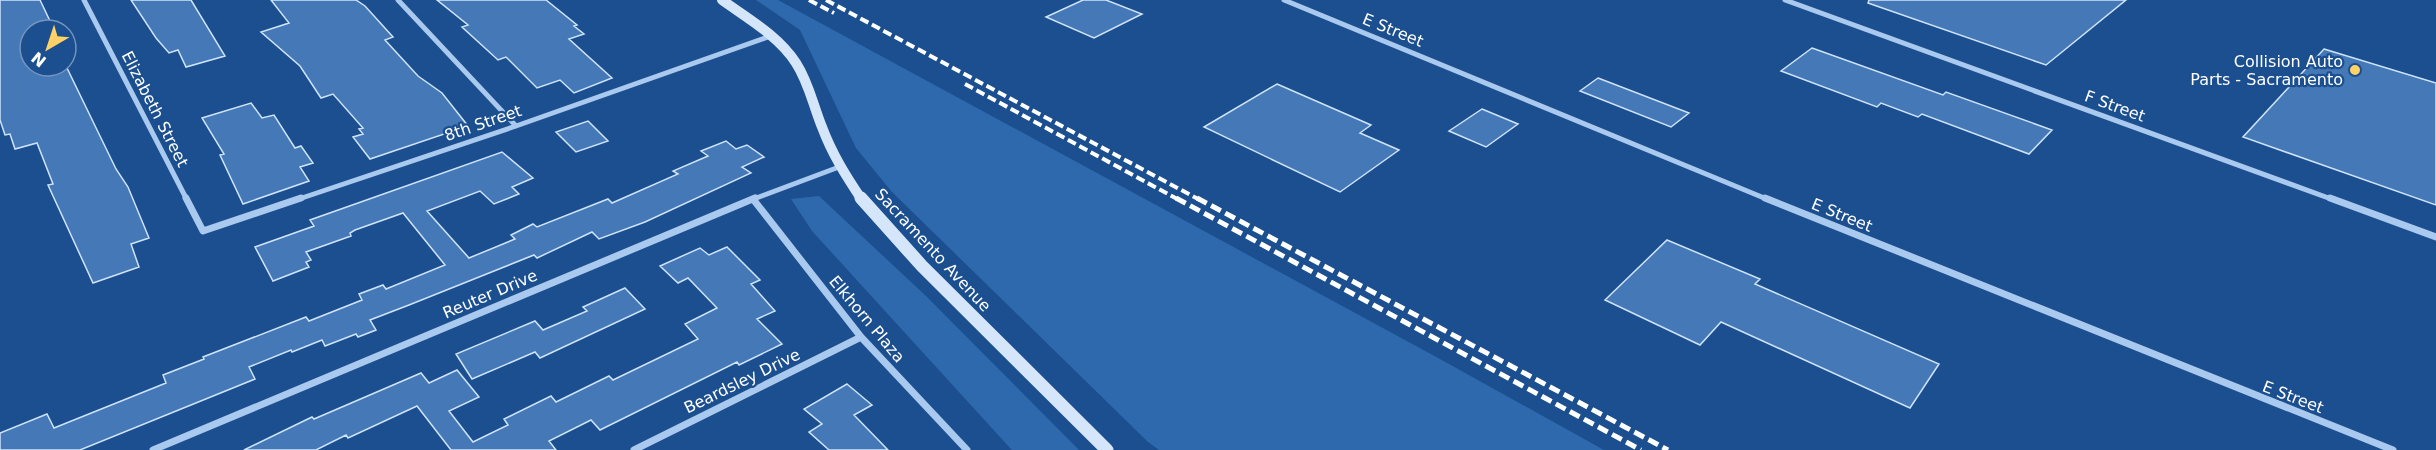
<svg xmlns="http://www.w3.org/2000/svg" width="2436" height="450" font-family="'DejaVu Sans',sans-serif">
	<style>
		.green { fill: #2e69ad }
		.building { fill: #4478b7; stroke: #cfe3fa; stroke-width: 1.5 }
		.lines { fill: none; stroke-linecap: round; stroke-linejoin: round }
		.street-far1 { stroke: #a9c9ee; stroke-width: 5 }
		.street { stroke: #a9c9ee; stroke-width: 7 }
		.secondary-far1 { stroke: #d6e6fa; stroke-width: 10 }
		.secondary { stroke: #d6e6fa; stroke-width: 13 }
		.rail-far1 { stroke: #fff; stroke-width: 4; stroke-dasharray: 9 4; stroke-linecap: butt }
		.rail { stroke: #fff; stroke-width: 5; stroke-dasharray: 11 5; stroke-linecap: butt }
		.poi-dot { fill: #ffd166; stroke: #1b4f8f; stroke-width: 2 }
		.labels { text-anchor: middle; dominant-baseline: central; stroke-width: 4.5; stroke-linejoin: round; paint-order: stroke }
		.street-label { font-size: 16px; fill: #fff; stroke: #1b4f8f }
		.poi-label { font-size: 16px; fill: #fff; stroke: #1b4f8f; text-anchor: end }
	</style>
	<rect width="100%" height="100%" fill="#1b4f8f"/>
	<path class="green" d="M 756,0 L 778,0 L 1440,359 L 1604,450 L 1159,450 L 1148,442 L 892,192 L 856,148 L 800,30 Z
		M 819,196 L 926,296 L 1079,450 L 1012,450 L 1010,448 L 812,231 L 791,199 Z"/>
	<path class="building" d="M 0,0 L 40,0 L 50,21 L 30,27 L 30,66 L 66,66 L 116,169 L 128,187 L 149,238 L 131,244 L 139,267 L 93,283 L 48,185 L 53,184 L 37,143 L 15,149 L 10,134 L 5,135 L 0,120 Z
		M 131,0 L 191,0 L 225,56 L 186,67 L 178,50 L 169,53 L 156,38 Z
		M 271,0 L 356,0 L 365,6 L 393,37 L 385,40 L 418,76 L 442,93 L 468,126 L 370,159 L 353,137 L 363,134 L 359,129 L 363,128 L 333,94 L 321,98 L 300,66 L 261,32 L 289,23 Z
		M 437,0 L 546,0 L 577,25 L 574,26 L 584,34 L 569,39 L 612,78 L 574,93 L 560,80 L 537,88 L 506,57 L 498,60 L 462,27 L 468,25 Z
		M 1083,0 L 1106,0 L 1142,14 L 1094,38 L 1046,17 Z
		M 1869,0 L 2126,0 L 2046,65 L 1868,3 Z
		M 1812,48 L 1943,95 L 1946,92 L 2052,130 L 2029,154 L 1922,114 L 1918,117 L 1881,103 L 1877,107 L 1781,71 Z
		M 2324,49 L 2436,83 L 2436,205 L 2243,137 Z
		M 1598,78 L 1689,113 L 1671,127 L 1580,91 Z
		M 1277,84 L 1371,125 L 1360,133 L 1399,150 L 1340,192 L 1204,127 Z
		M 251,103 L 262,118 L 274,115 L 295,148 L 301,146 L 313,163 L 300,167 L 309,181 L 243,204 L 220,155 L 224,154 L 202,118 Z
		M 1482,109 L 1518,124 L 1486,147 L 1449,131 Z
		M 588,121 L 608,141 L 576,152 L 556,132 Z
		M 726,141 L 736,149 L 747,145 L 764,157 L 742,167 L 751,173 L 645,222 L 599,239 L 592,232 L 537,258 L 534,255 L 409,305 L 370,320 L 376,330 L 358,337 L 356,334 L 325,346 L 322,340 L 292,352 L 291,350 L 249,367 L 255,379 L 80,450 L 0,450 L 0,433 L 47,414 L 54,428 L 166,383 L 163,375 L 204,359 L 203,357 L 306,317 L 309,321 L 362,300 L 359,294 L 383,285 L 386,289 L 445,265 L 403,213 L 355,230 L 350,233 L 351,236 L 306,252 L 311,260 L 306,262 L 309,267 L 273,281 L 255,247 L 314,226 L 310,220 L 502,152 L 533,178 L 512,187 L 519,194 L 494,204 L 480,191 L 427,211 L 469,258 L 515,239 L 511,235 L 533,224 L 537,227 L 608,199 L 612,203 L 678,174 L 673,171 L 708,156 L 701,151 Z
		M 1667,240 L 1760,279 L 1755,284 L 1939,364 L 1910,408 L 1721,322 L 1700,345 L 1605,300 Z
		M 727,247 L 760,280 L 751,284 L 775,311 L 757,319 L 782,344 L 739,365 L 737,362 L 600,430 L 591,420 L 549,441 L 556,450 L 451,450 L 417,406 L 348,438 L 346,435 L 316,450 L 244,450 L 312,417 L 314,419 L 421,373 L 429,383 L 457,370 L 479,397 L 449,411 L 473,442 L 508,425 L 504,419 L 551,396 L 556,402 L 609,376 L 613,380 L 698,339 L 685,324 L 717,308 L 688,278 L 678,283 L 660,266 L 700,248 L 709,255 Z
		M 625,288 L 645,309 L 540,358 L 535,352 L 472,379 L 456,354 L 535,321 L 543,330 L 587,311 L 583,307 Z
		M 847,384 L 872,405 L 854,415 L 888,450 L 829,450 L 809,432 L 822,424 L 804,409 Z"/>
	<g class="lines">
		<path class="street-far1" d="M 84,0 L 187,200
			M 398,0 L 516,126
			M 1284,0 L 1769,200
			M 1785,0 L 2334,200
			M 296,200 L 516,126 L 771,36
			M 751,200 L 839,167"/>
		<path class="street" d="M 186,198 L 203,231 L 301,198
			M 1765,198 L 2393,450
			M 2330,198 L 2436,237
			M 753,199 L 861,337 L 967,450
			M 153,450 L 755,198
			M 634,450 L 861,337"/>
		<path class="secondary-far1" d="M 722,0 C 747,18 779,36 796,63 C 809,83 813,105 822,127 C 832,154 846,176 862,200"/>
		<path class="secondary" d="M 861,198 L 922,266 L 1107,450"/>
		<path class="rail-far1" d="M 809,0 L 834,13
			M 826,0 L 1200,200
			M 965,84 L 1179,200"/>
		<path class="rail" d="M 1176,198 L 1641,450
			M 1197,198 L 1668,450"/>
	</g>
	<circle class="poi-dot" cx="2355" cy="70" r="6"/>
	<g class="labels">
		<g class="street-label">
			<text transform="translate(1393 30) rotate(22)">E Street</text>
			<text transform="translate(2115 106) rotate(20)">F Street</text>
			<text transform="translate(155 109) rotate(63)">Elizabeth Street</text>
			<text transform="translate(483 123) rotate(-19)">8th Street</text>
			<text transform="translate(1842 215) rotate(22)">E Street</text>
			<text transform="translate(933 250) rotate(47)">Sacramento Avenue</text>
			<text transform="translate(490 294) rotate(-23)">Reuter Drive</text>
			<text transform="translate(867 319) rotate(50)">Elkhorn Plaza</text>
			<text transform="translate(742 381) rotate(-26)">Beardsley Drive</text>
			<text transform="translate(2293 397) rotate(21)">E Street</text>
		</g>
		<g class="poi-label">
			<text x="2343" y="61">Collision Auto<tspan x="2343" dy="18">Parts - Sacramento</tspan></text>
		</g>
	</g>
	<g transform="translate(48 48) rotate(219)"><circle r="28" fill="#1b4f8f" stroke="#7695bc" stroke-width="1.5"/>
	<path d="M0-4.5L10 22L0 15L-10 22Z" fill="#ffd166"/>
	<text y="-9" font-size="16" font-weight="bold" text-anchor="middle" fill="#ffffff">N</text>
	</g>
</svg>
